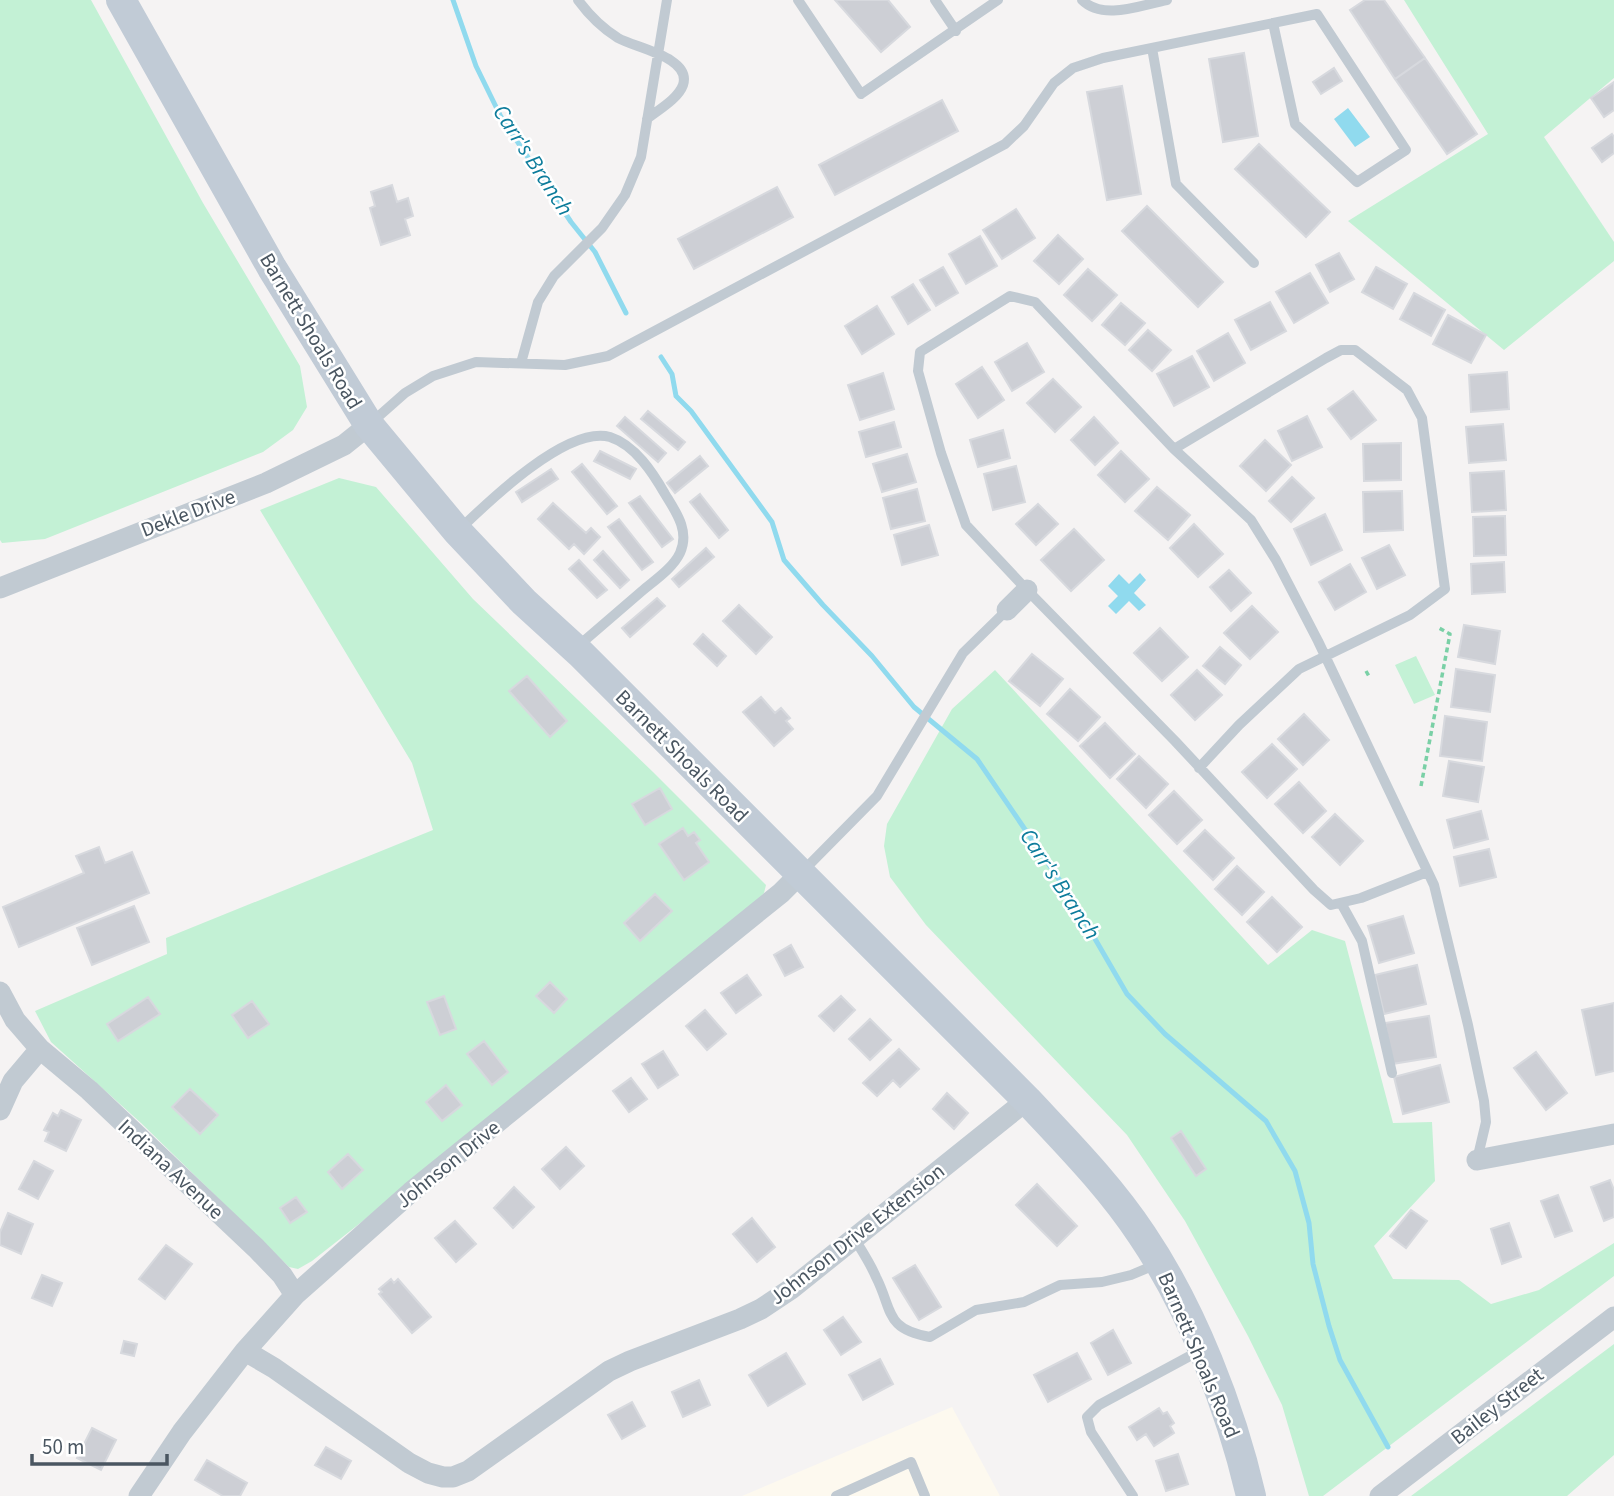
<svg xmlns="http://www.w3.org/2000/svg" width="1614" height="1496" font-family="'Source Sans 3',sans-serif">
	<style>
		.commercial { fill: #fdf9ef }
		.green { fill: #c3f1d5 }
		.water { fill: #90daee }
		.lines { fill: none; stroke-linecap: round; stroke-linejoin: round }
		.stream { stroke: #90daee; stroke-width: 5 }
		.building { fill: #cdcfd5; stroke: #d7d9de; stroke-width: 2 }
		.path { stroke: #7ad0a6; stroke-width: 3.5; stroke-dasharray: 5 3.5; stroke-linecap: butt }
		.lane { stroke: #c1cad2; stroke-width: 10 }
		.street { stroke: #c1cad2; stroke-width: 21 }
		.secondary { stroke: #c1cbd6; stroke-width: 30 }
		.labels { text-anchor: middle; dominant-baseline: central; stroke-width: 5; stroke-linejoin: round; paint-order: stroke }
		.street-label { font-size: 21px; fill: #4a5661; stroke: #fff }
		.water-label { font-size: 23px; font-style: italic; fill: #0c7c9b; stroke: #fff }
	</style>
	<rect width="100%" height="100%" fill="#f5f3f3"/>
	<path class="commercial" d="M 952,1407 L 1000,1496 L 742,1496 Z"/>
	<path class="green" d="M 0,0 L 91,0 L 203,203 L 300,366 L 307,407 L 293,430 L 263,452 L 45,539 L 2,543 L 0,540 Z
		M 1404,0 L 1614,0 L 1614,78 L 1544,137 L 1614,242 L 1614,261 L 1504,350 L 1348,221 L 1488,134 Z
		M 339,478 L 376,487 L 473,599 L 653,772 L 766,885 L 764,893 L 758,900 L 481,1128 L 312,1261 L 298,1269 L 289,1267 L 141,1123 L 51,1042 L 35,1011 L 167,954 L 166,938 L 433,830 L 412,763 L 260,510 Z
		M 1416,656 L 1435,695 L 1414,704 L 1395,665 Z
		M 995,670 L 1268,965 L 1312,930 L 1345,941 L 1393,1123 L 1432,1122 L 1435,1181 L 1374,1246 L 1393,1279 L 1459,1280 L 1491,1304 L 1539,1290 L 1614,1243 L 1614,1276 L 1323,1496 L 1309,1496 L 1282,1405 L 1248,1336 L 1185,1221 L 1127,1135 L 926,925 L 890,877 L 884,846 L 887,824 L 952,709 Z
		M 1614,1344 L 1614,1455 L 1567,1496 L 1411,1496 Z"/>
	<path class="water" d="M 1348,108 L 1370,137 L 1355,147 L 1334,119 Z
		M 1140,573 L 1146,580 L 1134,593 L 1146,605 L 1139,611 L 1129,601 L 1116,614 L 1108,606 L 1118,596 L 1108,586 L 1119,574 L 1129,584 Z"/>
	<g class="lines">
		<path class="stream" d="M 453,0 L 476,66 L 501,117 L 571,222 L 595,252 L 626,313
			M 661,357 L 672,374 L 676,396 L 691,411 L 772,522 L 784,560 L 823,605 L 872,656 L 914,707 L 977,759 L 1069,894 L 1127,994 L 1165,1034 L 1266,1121 L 1295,1171 L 1309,1223 L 1313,1264 L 1329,1326 L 1340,1360 L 1388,1447"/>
	</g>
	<path class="building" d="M 835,0 L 888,0 L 910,27 L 881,52 Z
		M 1365,0 L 1384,0 L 1425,58 L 1395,79 L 1350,10 Z
		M 1244,53 L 1258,136 L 1223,142 L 1209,59 Z
		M 1425,58 L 1477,134 L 1447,154 L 1395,79 Z
		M 1334,68 L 1342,81 L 1321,94 L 1313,82 Z
		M 1614,82 L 1614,110 L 1604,117 L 1591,98 Z
		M 1122,86 L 1141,194 L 1107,200 L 1087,92 Z
		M 942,100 L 958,131 L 835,195 L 819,165 Z
		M 1612,134 L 1614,137 L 1614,153 L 1602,162 L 1592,148 Z
		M 1259,144 L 1330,212 L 1306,237 L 1235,169 Z
		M 392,185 L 397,202 L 408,198 L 413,216 L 405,219 L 410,235 L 381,245 L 370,208 L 375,206 L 371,192 Z
		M 777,187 L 793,217 L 694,269 L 678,239 Z
		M 1147,206 L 1223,282 L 1198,307 L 1122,231 Z
		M 1016,209 L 1035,238 L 1002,259 L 983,230 Z
		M 1058,235 L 1083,259 L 1059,284 L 1034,261 Z
		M 980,236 L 997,266 L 966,284 L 949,254 Z
		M 1339,253 L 1354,279 L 1330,292 L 1316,265 Z
		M 943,267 L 958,293 L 936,306 L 920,280 Z
		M 1376,267 L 1407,284 L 1393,309 L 1362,292 Z
		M 1088,269 L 1117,295 L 1092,321 L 1064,295 Z
		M 1310,273 L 1328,303 L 1294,323 L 1276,292 Z
		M 913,284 L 930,310 L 908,324 L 892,297 Z
		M 1414,293 L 1445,310 L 1431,336 L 1400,319 Z
		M 1270,302 L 1286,331 L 1251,350 L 1235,320 Z
		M 1121,303 L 1145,323 L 1125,345 L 1102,325 Z
		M 877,306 L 894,334 L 862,354 L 845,326 Z
		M 1448,315 L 1486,335 L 1471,363 L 1433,344 Z
		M 1148,330 L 1171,350 L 1152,371 L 1129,350 Z
		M 1228,333 L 1245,363 L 1214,381 L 1197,351 Z
		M 1027,343 L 1044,372 L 1012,391 L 995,362 Z
		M 1192,356 L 1209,387 L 1174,406 L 1157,374 Z
		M 982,367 L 1004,400 L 978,418 L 956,384 Z
		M 1507,372 L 1509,409 L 1471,412 L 1469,375 Z
		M 883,373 L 894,409 L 860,420 L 848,385 Z
		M 1053,379 L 1081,407 L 1055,432 L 1027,403 Z
		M 1353,391 L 1376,420 L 1351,439 L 1328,409 Z
		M 648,411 L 685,442 L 678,450 L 641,419 Z
		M 1307,416 L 1322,447 L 1292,461 L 1278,431 Z
		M 625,417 L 666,453 L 658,462 L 617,426 Z
		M 1094,417 L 1118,443 L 1095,465 L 1071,440 Z
		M 894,422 L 901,447 L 866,457 L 859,432 Z
		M 1503,424 L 1506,460 L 1469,463 L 1466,427 Z
		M 1003,430 L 1010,458 L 978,467 L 970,440 Z
		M 1265,440 L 1291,465 L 1266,491 L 1240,466 Z
		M 1401,443 L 1401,480 L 1364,481 L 1363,444 Z
		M 600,451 L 636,469 L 630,479 L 594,461 Z
		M 1121,451 L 1149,479 L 1125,502 L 1098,475 Z
		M 907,454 L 916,482 L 882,492 L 873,464 Z
		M 700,456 L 708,466 L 675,493 L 667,483 Z
		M 582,464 L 617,506 L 607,514 L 572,472 Z
		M 1016,466 L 1025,502 L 993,510 L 984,474 Z
		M 551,469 L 558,479 L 522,502 L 516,492 Z
		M 1504,471 L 1506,510 L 1472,512 L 1470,473 Z
		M 1292,477 L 1314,498 L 1291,522 L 1269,501 Z
		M 1157,487 L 1190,515 L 1168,540 L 1135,511 Z
		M 917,489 L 925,521 L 891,529 L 883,498 Z
		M 1402,491 L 1403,530 L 1364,532 L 1363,492 Z
		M 700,494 L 728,530 L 719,538 L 690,502 Z
		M 640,496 L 673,539 L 662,547 L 629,503 Z
		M 553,503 L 586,533 L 591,528 L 600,537 L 584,554 L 574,544 L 569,549 L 538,519 Z
		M 1038,504 L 1058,524 L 1036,545 L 1016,524 Z
		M 1325,514 L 1342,550 L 1311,565 L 1294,529 Z
		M 1505,516 L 1506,555 L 1474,556 L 1473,517 Z
		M 619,519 L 653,562 L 642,570 L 608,527 Z
		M 1194,524 L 1223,554 L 1198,577 L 1170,548 Z
		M 929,525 L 938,555 L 902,565 L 894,535 Z
		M 1074,529 L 1104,560 L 1071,591 L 1041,560 Z
		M 1389,545 L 1405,575 L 1377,589 L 1362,558 Z
		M 706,548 L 714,557 L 679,587 L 672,579 Z
		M 603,551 L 629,580 L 620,588 L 594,560 Z
		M 579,560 L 607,590 L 597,598 L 569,569 Z
		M 1504,562 L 1505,592 L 1472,594 L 1471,564 Z
		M 1350,564 L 1366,592 L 1335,610 L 1319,582 Z
		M 1229,570 L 1251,593 L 1231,611 L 1210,587 Z
		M 657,598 L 665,606 L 630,637 L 622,628 Z
		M 739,605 L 772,637 L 756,654 L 723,621 Z
		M 1252,606 L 1278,632 L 1250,659 L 1224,633 Z
		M 1464,625 L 1500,631 L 1495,664 L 1458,657 Z
		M 1160,628 L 1188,657 L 1162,681 L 1134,653 Z
		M 703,634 L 726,656 L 717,666 L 694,644 Z
		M 1220,647 L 1241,665 L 1225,684 L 1203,666 Z
		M 1032,654 L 1063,679 L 1040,706 L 1009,681 Z
		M 1456,669 L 1495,675 L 1490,712 L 1451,707 Z
		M 1197,670 L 1222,695 L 1195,720 L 1171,695 Z
		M 527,676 L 567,721 L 550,737 L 509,691 Z
		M 1070,689 L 1100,717 L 1078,741 L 1047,714 Z
		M 761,697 L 775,713 L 781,708 L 790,718 L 786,721 L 793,729 L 774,746 L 743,712 Z
		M 1304,714 L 1329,740 L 1303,765 L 1278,739 Z
		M 1445,716 L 1487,722 L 1482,761 L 1440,756 Z
		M 1105,723 L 1135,754 L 1110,778 L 1080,746 Z
		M 1272,744 L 1297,769 L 1267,798 L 1242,772 Z
		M 1139,756 L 1168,784 L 1146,808 L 1117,779 Z
		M 1449,761 L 1484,767 L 1478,802 L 1443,796 Z
		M 1299,782 L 1326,811 L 1303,833 L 1275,804 Z
		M 660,788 L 672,809 L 645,825 L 632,804 Z
		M 1174,791 L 1202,820 L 1177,844 L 1149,815 Z
		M 1481,811 L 1488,839 L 1454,848 L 1447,820 Z
		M 1335,814 L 1363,841 L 1340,865 L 1312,837 Z
		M 683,828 L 688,836 L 694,832 L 700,840 L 696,843 L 709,862 L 684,880 L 659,844 Z
		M 1205,830 L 1234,858 L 1213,880 L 1184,851 Z
		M 99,847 L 105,863 L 132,852 L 149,893 L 19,947 L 3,907 L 84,873 L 76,856 Z
		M 1489,849 L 1496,877 L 1460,886 L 1454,857 Z
		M 1237,866 L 1264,892 L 1242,915 L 1215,889 Z
		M 655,894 L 672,911 L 640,941 L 624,923 Z
		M 1272,897 L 1302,927 L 1277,952 L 1247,922 Z
		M 134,906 L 149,942 L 92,965 L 77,928 Z
		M 1403,916 L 1414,953 L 1379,963 L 1368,926 Z
		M 791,945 L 803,967 L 785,976 L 774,955 Z
		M 1417,965 L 1426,1004 L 1384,1014 L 1375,975 Z
		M 747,975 L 761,995 L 736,1013 L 721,993 Z
		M 550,982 L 567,999 L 554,1013 L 536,996 Z
		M 444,996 L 456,1029 L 440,1035 L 427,1002 Z
		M 841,996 L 855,1010 L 834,1031 L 819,1016 Z
		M 148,997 L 160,1014 L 118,1041 L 107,1024 Z
		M 252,1001 L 269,1024 L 248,1038 L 232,1015 Z
		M 1614,1003 L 1614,1071 L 1596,1075 L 1582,1010 Z
		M 705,1010 L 726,1034 L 707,1050 L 686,1026 Z
		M 1429,1016 L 1436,1057 L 1392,1064 L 1385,1023 Z
		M 870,1019 L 891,1040 L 870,1060 L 849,1039 Z
		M 484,1041 L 508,1072 L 492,1085 L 467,1054 Z
		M 899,1049 L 919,1069 L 900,1087 L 893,1080 L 877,1096 L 863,1083 Z
		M 663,1051 L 678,1075 L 658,1088 L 642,1064 Z
		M 1536,1052 L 1567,1093 L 1546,1110 L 1514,1068 Z
		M 1440,1065 L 1449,1102 L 1403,1114 L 1394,1077 Z
		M 631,1078 L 647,1099 L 629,1112 L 613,1091 Z
		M 446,1085 L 462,1105 L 442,1121 L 426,1102 Z
		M 190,1089 L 218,1115 L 200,1134 L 172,1107 Z
		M 947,1093 L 968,1113 L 954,1129 L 933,1109 Z
		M 61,1110 L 81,1120 L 66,1151 L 45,1141 L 49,1132 L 44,1130 L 53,1113 L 58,1116 Z
		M 1181,1131 L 1206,1169 L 1196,1176 L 1171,1138 Z
		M 566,1147 L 584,1166 L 560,1189 L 542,1169 Z
		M 348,1154 L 363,1170 L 342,1189 L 328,1172 Z
		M 34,1161 L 53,1171 L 38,1199 L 19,1189 Z
		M 1610,1180 L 1614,1190 L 1614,1217 L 1604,1221 L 1591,1187 Z
		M 1037,1184 L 1077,1226 L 1057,1246 L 1016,1205 Z
		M 514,1187 L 534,1207 L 513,1228 L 494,1208 Z
		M 1558,1195 L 1572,1231 L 1555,1237 L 1541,1201 Z
		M 296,1197 L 307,1212 L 290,1223 L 280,1208 Z
		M 1411,1210 L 1427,1221 L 1406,1248 L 1390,1236 Z
		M 8,1213 L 33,1224 L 21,1254 L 0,1245 L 0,1232 Z
		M 752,1218 L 775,1247 L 757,1262 L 733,1234 Z
		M 455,1221 L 476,1244 L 456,1262 L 435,1238 Z
		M 1509,1223 L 1521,1257 L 1502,1264 L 1491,1229 Z
		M 166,1245 L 192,1264 L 165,1299 L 139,1279 Z
		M 915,1265 L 941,1307 L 919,1320 L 893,1278 Z
		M 42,1275 L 62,1283 L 52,1306 L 32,1298 Z
		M 391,1279 L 394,1283 L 398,1279 L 431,1317 L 412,1333 L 379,1294 L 382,1292 L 379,1289 Z
		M 843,1317 L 861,1342 L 841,1355 L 824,1330 Z
		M 1113,1330 L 1131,1363 L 1108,1375 L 1091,1343 Z
		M 124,1341 L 137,1344 L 134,1356 L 121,1353 Z
		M 786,1353 L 805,1384 L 768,1406 L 749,1375 Z
		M 1077,1353 L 1091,1379 L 1048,1402 L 1034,1375 Z
		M 880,1359 L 893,1384 L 863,1400 L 849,1375 Z
		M 699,1380 L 710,1405 L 683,1417 L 672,1392 Z
		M 632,1402 L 645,1426 L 622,1439 L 608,1415 Z
		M 1159,1408 L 1163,1414 L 1167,1412 L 1174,1423 L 1170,1426 L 1174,1433 L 1154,1446 L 1146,1434 L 1137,1440 L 1129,1427 Z
		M 92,1428 L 116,1440 L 101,1470 L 77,1458 Z
		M 326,1447 L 351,1461 L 341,1479 L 315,1465 Z
		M 1178,1454 L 1188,1484 L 1166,1491 L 1156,1461 Z
		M 207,1460 L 247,1483 L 240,1496 L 223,1496 L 195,1480 Z"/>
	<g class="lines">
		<path class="path" d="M 1366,671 L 1370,678
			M 1421,786 L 1450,634 L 1439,628"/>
		<path class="lane" d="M 578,0 C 589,15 602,28 618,38 C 635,48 692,57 683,85 C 678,99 658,110 647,119
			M 798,0 L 861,94 L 998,0
			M 935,0 L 956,31
			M 1082,0 C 1103,21 1141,5 1167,0
			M 1152,48 L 1176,184 L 1254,263
			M 521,363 L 538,302 L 554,276 L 602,228 L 625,195 L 641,157 L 667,0
			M 371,423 L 405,393 L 433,376 L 476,362 L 565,365 L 608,356 L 1005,144 L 1024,126 L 1054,83 L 1073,68 L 1103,58 L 1317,14 L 1406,150 L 1357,182 L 1295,124 L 1273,23
			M 1174,449 L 1326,358 L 1341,350 L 1355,350 L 1407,390 L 1422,418 L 1445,589 L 1410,615 L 1299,669 L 1239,725 L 1199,768
			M 459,530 C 488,502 567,425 610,437 C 635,445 653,473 665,494 C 676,512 690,531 680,553 C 673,568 655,580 642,591 C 621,609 599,628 577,647
			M 802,872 L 877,796 L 963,653 L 1007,610
			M 1427,872 L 1361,898 L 1331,905 L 1314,890 L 1175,741 L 1027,590 L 966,525 L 941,453 L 918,371 L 920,352 L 1010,296 L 1035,302 L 1174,449 L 1251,520 L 1276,560 L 1318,641 L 1434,885 L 1468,1025 L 1484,1101 L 1486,1122 L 1477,1160
			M 1341,903 L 1362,941 L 1392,1073
			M 854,1238 C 862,1251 870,1263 876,1277 C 893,1310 884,1329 930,1337 L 976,1310 L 1024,1302 L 1060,1285 L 1102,1282 L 1131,1275 L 1157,1264
			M 836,1496 L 911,1462 L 925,1496
			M 1133,1496 L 1091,1432 L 1087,1417 L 1099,1405 L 1201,1350"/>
		<path class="street" d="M 0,588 L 266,483 L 344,445 L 369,425
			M 1007,610 L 1027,590
			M 0,992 L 15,1020 L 40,1049
			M 0,1110 L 13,1081 L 40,1049 L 89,1090 L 256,1248 L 282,1275 L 295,1295
			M 1477,1160 L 1614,1134
			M 245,1351 L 274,1368 L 409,1463 L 428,1473 L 443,1477 L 453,1477 L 468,1471 L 609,1371 L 630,1361 L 740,1319 L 761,1309 L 791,1289 L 1027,1100
			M 139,1496 L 182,1432 L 245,1351 L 295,1295 L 411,1192 L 781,893 L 800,874
			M 1380,1496 L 1614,1317"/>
		<path class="secondary" d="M 121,0 L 272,268 L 369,425 L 457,531 L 524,602 L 581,654 L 1027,1100 C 1067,1143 1109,1185 1142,1235 C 1192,1309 1231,1409 1251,1496"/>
	</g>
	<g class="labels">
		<g class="street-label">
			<text transform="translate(311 331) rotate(59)">Barnett Shoals Road</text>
			<text transform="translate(188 513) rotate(-21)">Dekle Drive</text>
			<text transform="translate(682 756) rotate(45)">Barnett Shoals Road</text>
			<text transform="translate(448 1164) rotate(-39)">Johnson Drive</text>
			<text transform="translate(171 1169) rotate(43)">Indiana Avenue</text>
			<text transform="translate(857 1234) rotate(-38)">Johnson Drive Extension</text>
			<text transform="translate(1199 1355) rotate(67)">Barnett Shoals Road</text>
			<text transform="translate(1497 1406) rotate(-38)">Bailey Street</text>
		</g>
		<g class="water-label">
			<text transform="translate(533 160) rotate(57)">Carr's Branch</text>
			<text transform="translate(1060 884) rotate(57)">Carr's Branch</text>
		</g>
	</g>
	<path d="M32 1454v10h135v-10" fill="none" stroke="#4a5661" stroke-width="3.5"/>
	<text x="42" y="1454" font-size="21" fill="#4a5661" stroke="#ffffff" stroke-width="5" paint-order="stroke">50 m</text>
</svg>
